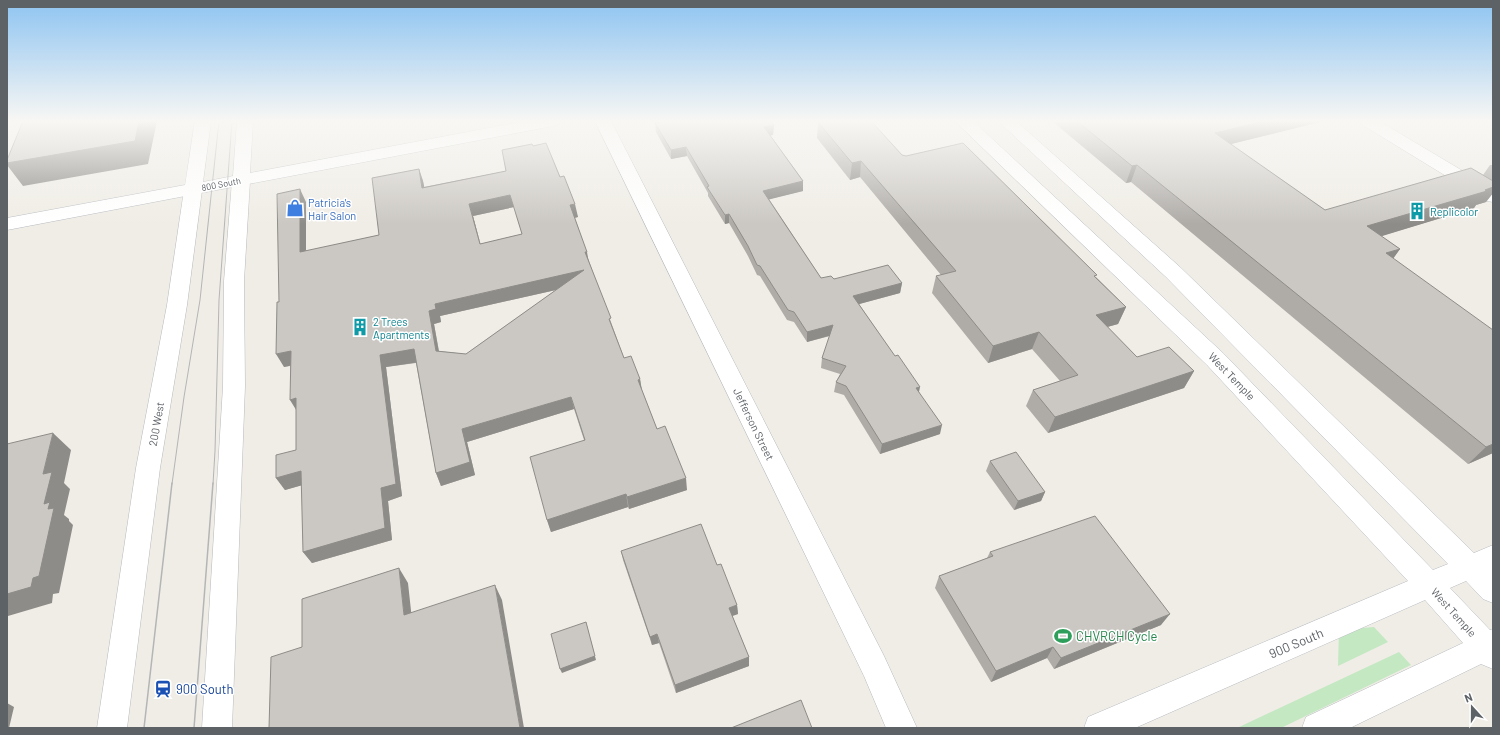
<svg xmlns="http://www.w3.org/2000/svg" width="1500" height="735" font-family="Barlow,sans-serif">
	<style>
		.green { fill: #c3e8c2 }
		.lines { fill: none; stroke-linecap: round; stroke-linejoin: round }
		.street-casing { stroke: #b6b9bd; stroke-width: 1 }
		.secondary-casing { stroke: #b7bbc0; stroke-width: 1 }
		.street { fill: #fff; fill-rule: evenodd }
		.secondary { fill: #fff; fill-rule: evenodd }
		.tram-far1 { stroke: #b4b5b6; stroke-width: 1 }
		.tram { stroke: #b4b5b6; stroke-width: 1.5 }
		.wall { fill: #afaca8; fill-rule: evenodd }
		.shaded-wall { fill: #8e8c88 }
		.building { fill: #cbc8c3; stroke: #8e8c88; fill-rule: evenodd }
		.labels { text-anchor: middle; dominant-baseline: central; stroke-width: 3; stroke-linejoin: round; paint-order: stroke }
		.far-street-label { font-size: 9px; fill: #5d6267; stroke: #fff }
		.shop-label { font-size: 11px; fill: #366cbe; stroke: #fff; text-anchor: start }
		.culture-label { font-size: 11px; fill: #0d838f; stroke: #fff; text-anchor: start }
		.street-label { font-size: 11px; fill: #5d6267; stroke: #fff }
		.near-leisure-label { font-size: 13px; fill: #27864d; stroke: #fff; text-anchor: start }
		.near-street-label { font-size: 13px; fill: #5d6267; stroke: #fff }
		.near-transit-label { font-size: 13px; fill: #164399; stroke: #fff; text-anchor: start }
	</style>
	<rect width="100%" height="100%" fill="#f0ede6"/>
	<path class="green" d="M 1374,627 L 1388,642 L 1338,666 L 1339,630 Z
		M 1399,652 L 1411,665 L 1281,728 L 1237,728 Z"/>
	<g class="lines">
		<g class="street-casing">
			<path id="street" d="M 595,121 L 611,121 L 884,656 L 917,728 L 886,728 L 864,676 Z
				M 1359,121 L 1379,121 L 1493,189 L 1493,202 L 1487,201 L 1361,124 Z
				M 241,176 L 247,177 L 250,181 L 244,281 L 245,386 L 232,728 L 202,728 L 223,386 L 224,281 L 232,181 L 235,177 Z
				M 193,185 L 199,186 L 202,190 L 187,305 L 160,468 L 127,728 L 97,728 L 136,468 L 167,305 L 184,190 L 187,186 Z"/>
		</g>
		<g class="secondary-casing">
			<path id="secondary" d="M 195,121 L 211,121 L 203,182 L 233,176 L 237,121 L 253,121 L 250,173 L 526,121 L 561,121 L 559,124 L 553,126 L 7,230 L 7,218 L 185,185 Z
				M 955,121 L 973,121 L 1223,353 L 1433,570 L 1448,564 L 1166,277 L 998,121 L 1016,121 L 1180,267 L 1474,553 L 1493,545 L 1493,570 L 1492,570 L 1493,572 L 1493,603 L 1483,599 L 1466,581 L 1450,588 L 1490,630 L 1493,629 L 1493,669 L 1481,664 L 1350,728 L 1302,728 L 1306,717 L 1463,643 L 1425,600 L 1135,728 L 1084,728 L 1088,717 L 1408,581 L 1207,365 Z"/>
		</g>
		<use href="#street" class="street"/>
		<use href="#secondary" class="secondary"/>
		<path class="tram-far1" d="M 172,484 L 184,397 L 200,300 L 219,121
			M 213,484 L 215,451 L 219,300 L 232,121"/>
		<path class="tram" d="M 144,728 L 172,483
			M 194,728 L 213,483"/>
	</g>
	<path class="wall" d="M 1052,121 L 1324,121 L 1230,144 L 1325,210 L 1483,175 L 1490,165 L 1493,165 L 1493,193 L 1486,202 L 1476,205 L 1474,208 L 1381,236 L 1400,249 L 1393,258 L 1493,453 L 1468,464 L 1131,182 L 1126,183 Z
		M 818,122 L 902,155 L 1096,277 L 1126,307 L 1118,324 L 1107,327 L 1137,357 L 1194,371 L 1184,388 L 1048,433 L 1026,406 L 1033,390 L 1060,381 L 1032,349 L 988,363 L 932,293 L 936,276 L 941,275 L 860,177 L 850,180 L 817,138 Z
		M 655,123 L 774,125 L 773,135 L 770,135 L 803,181 L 803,191 L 769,199 L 821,278 L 902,283 L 900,293 L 859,304 L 919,392 L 940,434 L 880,454 L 844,395 L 834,392 L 836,382 L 840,374 L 821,368 L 822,358 L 830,336 L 807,342 L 794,322 L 787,320 L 760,276 L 757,275 L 748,256 L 729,223 L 725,224 L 708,196 L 708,193 L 687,156 L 671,159 L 656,132 Z
		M 533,146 L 560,177 L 578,217 L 575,218 L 589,261 L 624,358 L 640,379 L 642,390 L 657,429 L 687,490 L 629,509 L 628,507 L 551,532 L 547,520 L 584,440 L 574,409 L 467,442 L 475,475 L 441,486 L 436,473 L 416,363 L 386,367 L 402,496 L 388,501 L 392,540 L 312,563 L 303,552 L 302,485 L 285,490 L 276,478 L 296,450 L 296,410 L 290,366 L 284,367 L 279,302 L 306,202 L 306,251 L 379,235 L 419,169 L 423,181 L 424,187 L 506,171 ZM 514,207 L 522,234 L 480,244 L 473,216 ZM 556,290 L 466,354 L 439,351 L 434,324 L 441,322 L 440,316 Z
		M 990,461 L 1045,492 L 1041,501 L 1014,510 L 986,471 Z
		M 621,551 L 717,565 L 737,605 L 738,614 L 732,615 L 749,657 L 749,666 L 676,693 L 659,643 L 652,645 L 623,560 Z
		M 990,552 L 1161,625 L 1054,669 L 1047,658 L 991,682 L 935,588 L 939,576 L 987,558 Z"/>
	<path class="shaded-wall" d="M 139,121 L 157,121 L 148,164 L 23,186 L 7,165 L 7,163 Z
		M 1264,121 L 1324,121 L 1207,150 L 1215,133 Z
		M 774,125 L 773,135 L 764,137 L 764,127 Z
		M 686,147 L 687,156 L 671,159 L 671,150 Z
		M 861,161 L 860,177 L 850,180 L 852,163 Z
		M 1137,165 L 1131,182 L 1126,183 L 1132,166 Z
		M 419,169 L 423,181 L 427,200 L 422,188 Z
		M 803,181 L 803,191 L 763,201 L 763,191 Z
		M 1493,187 L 1493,193 L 1486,202 L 1476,205 L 1474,208 L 1356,244 L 1367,226 Z
		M 300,189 L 306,202 L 306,265 L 300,252 Z
		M 510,195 L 514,207 L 473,216 L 484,257 L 469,204 Z
		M 575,204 L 578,217 L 573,218 L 570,205 Z
		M 729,214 L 729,223 L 725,224 L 725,215 Z
		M 1400,249 L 1388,266 L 1386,253 Z
		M 585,252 L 587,252 L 589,264 Z
		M 584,270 L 587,283 L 440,316 L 441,322 L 434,324 L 441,364 L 436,351 L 429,311 L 435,304 Z
		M 902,283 L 900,293 L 852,306 L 853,296 Z
		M 1126,307 L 1118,324 L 1089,332 L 1096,315 Z
		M 833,325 L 832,335 L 807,342 L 807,332 Z
		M 1039,332 L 1032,349 L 988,363 L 993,346 Z
		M 414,349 L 420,362 L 386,367 L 402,496 L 388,501 L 392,540 L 312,563 L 303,552 L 381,488 L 380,355 Z
		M 291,351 L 298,364 L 284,367 L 276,354 Z
		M 1194,371 L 1184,388 L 1048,433 L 1055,417 Z
		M 640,379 L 642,392 L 638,380 Z
		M 920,387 L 918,397 L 916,388 Z
		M 571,397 L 574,409 L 467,442 L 475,475 L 441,486 L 436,473 L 462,429 Z
		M 296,398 L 298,413 L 290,400 Z
		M 942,425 L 940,434 L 880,454 L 882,444 Z
		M 53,433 L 71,450 L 64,483 L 70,489 L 64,515 L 69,519 L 69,521 L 73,525 L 59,593 L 53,594 L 52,603 L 8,616 L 7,619 L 7,594 L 33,578 L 48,509 L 44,504 L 43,474 Z
		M 1493,444 L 1493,453 L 1468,464 L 1486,447 Z
		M 301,471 L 310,483 L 285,490 L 276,478 Z
		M 686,478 L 687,490 L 629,509 L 627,497 Z
		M 1045,492 L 1041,501 L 1014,510 L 1018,501 Z
		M 626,494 L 628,507 L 551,532 L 547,520 Z
		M 399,568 L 408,583 L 413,629 L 404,615 Z
		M 495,585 L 502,600 L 524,728 L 520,728 Z
		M 737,605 L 738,614 L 730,617 L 729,608 Z
		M 1170,614 L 1161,625 L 1054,669 L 1061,658 Z
		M 586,622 L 596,660 L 562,673 L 560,669 Z
		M 657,634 L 659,643 L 652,645 L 650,637 Z
		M 1053,647 L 1047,658 L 991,682 L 996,671 Z
		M 749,657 L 749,666 L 676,693 L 675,685 Z
		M 7,703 L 14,707 L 9,728 L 7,728 Z"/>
	<path class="building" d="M 23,121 L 139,121 L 135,141 L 7,163 L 7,160 Z
		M 664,121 L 770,121 L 774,125 L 764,127 L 803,181 L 763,191 L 821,278 L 831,276 L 834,279 L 888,265 L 902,283 L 853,296 L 895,356 L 898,355 L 920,387 L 916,388 L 942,425 L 882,444 L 846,386 L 836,382 L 846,366 L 822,358 L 833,325 L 807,332 L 794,312 L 788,310 L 760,266 L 757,265 L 748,246 L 729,214 L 725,215 L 707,187 L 709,186 L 686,147 L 671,150 L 655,123 Z
		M 820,121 L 871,121 L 902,155 L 906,156 L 963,143 L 1097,275 L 1094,276 L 1126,307 L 1096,315 L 1137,357 L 1169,347 L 1194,371 L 1055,417 L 1033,390 L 1078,375 L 1039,332 L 993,346 L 936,276 L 956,271 L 861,161 L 852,163 L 818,122 Z
		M 1077,121 L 1264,121 L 1215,133 L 1325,210 L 1471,168 L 1493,181 L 1493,187 L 1485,190 L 1487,191 L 1367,226 L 1400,249 L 1386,253 L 1493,330 L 1493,444 L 1486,447 L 1137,165 L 1132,166 Z
		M 546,143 L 560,177 L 564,176 L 575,204 L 570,205 L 587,252 L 585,252 L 611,318 L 609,319 L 624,358 L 631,356 L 640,379 L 638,380 L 657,429 L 665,426 L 686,478 L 627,497 L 626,494 L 547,520 L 530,457 L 585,440 L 571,397 L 462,429 L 470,462 L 436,473 L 414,349 L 380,355 L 396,484 L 381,488 L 385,528 L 303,552 L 301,471 L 276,478 L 276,455 L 296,450 L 296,398 L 290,400 L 291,351 L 276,354 L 277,302 L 279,302 L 277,194 L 300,189 L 300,252 L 379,235 L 372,178 L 419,169 L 422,188 L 506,171 L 502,150 L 532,144 L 533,146 ZM 510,195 L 522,234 L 480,244 L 469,204 ZM 584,270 L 466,354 L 436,351 L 429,311 L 436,309 L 435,304 Z
		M 53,433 L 43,474 L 52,472 L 44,504 L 50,502 L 48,509 L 54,508 L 39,576 L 33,578 L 31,587 L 7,594 L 7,444 Z
		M 1016,452 L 1045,492 L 1018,501 L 990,461 Z
		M 1095,516 L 1170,614 L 1061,658 L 1053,647 L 996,671 L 939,576 L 993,556 L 990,552 Z
		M 701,524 L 717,565 L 721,564 L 737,605 L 729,608 L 749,657 L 675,685 L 657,634 L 650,637 L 621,551 Z
		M 399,568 L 404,615 L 495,585 L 520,728 L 269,728 L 271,657 L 302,647 L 302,599 Z
		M 586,622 L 595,656 L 560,669 L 551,634 Z
		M 801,700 L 812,728 L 731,728 Z"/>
	<linearGradient id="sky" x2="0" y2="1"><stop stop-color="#8ec4f1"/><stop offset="0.54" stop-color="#f8f7f4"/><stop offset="1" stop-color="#f8f7f4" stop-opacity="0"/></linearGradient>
	<rect width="1500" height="224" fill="url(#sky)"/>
	<defs>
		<g id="shop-bare" transform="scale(1.38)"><path d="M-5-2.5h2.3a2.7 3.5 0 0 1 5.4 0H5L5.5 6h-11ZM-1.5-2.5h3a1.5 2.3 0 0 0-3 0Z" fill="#3f7fe0" stroke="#fff" stroke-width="2.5" paint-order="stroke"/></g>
		<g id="building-bare" transform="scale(1.38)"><path d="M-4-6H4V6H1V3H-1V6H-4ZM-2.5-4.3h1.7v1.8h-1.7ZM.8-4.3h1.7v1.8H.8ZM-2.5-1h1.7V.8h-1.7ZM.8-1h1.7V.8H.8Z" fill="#0f9aa8" stroke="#fff" stroke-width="2.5" paint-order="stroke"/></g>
		<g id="stadium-bare" transform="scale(1.38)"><path d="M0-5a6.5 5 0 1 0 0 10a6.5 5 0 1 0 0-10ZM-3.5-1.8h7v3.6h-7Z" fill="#2e9e5b" stroke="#fff" stroke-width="2.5" paint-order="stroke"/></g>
		<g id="station-bare" transform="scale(1.38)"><path d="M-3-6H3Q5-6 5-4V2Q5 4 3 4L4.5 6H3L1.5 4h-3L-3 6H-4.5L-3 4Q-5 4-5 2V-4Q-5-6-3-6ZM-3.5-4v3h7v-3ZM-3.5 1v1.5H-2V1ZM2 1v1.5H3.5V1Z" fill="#1a4fb4" stroke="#fff" stroke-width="2.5" paint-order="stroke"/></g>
	</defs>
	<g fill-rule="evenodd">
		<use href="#shop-bare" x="295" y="208"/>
		<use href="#building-bare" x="1417" y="211"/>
		<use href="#building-bare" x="360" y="327"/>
		<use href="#stadium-bare" x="1063" y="636"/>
		<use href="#station-bare" x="163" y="689"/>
	</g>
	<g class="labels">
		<g class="far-street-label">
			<text transform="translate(221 184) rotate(-11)">800 South</text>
		</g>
		<g class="shop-label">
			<text x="308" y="202">Patricia's<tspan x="308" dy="13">Hair Salon</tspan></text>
		</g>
		<g class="culture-label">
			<text x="1430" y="211">Replicolor</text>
			<text x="373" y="321">2 Trees<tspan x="373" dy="13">Apartments</tspan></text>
		</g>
		<g class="street-label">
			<text transform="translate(1232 376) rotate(46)">West Temple</text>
			<text transform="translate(156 424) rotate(-80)">200 West</text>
			<text transform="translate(754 424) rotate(64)">Jefferson Street</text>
			<text transform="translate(1454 612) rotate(48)">West Temple</text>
		</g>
		<g class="near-leisure-label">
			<text x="1076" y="636">CHVRCH Cycle</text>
		</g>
		<g class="near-street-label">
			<text transform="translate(1296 643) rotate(-23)">900 South</text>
		</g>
		<g class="near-transit-label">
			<text x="176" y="689">900 South</text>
		</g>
	</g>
	<rect width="1500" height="735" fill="none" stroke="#5d6267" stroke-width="16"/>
	<g transform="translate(1472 707) rotate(339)" stroke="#ffffff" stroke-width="3" paint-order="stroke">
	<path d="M0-3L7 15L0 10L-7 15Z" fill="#5d6267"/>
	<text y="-6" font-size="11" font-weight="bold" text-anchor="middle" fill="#5d6267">N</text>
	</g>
</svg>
